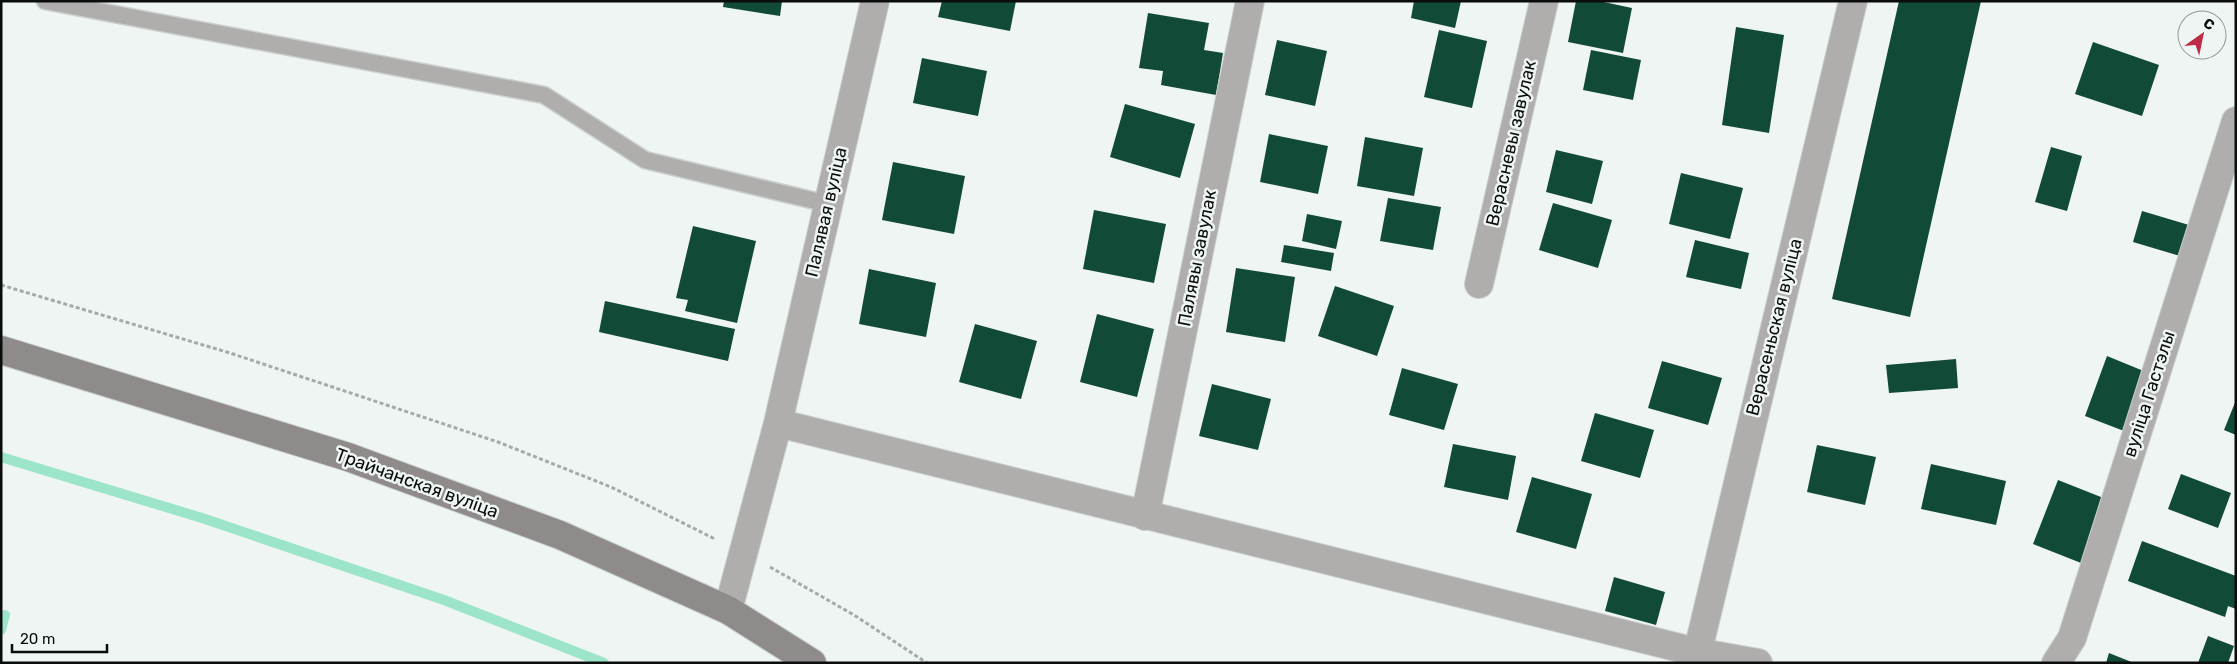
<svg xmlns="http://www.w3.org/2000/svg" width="2237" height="664" font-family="Rubik,sans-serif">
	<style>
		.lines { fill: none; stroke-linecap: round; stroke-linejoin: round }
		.stream { stroke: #9de5c8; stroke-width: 10 }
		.building { fill: #124a38 }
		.lane-casing { stroke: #cad0cd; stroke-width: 19 }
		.street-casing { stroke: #cad0cd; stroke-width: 30 }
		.secondary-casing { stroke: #cad0cd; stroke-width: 30 }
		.path { stroke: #a5aba8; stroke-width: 3; stroke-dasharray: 4 2.5; stroke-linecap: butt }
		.lane { stroke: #b0adad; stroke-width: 16 }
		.street { stroke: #b0adad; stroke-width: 28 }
		.secondary { stroke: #8f8b8b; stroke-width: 28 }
		.labels { text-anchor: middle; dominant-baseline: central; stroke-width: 5; stroke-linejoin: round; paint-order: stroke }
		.street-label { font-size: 18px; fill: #0b0d0c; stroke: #eef5f2 }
	</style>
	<rect width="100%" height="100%" fill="#eef5f2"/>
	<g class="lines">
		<path class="stream" d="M 1,457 L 202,518 L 444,600 L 604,663
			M 1,630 L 5,615"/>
	</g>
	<path class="building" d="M 724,1 L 782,1 L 780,16 L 723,7 Z
		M 942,1 L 1016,1 L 1010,31 L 938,17 Z
		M 1414,1 L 1461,1 L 1455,28 L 1411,18 Z
		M 1576,1 L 1599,1 L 1632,8 L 1623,53 L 1568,42 Z
		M 1899,1 L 1981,1 L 1910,317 L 1832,299 Z
		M 1148,13 L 1209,23 L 1204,50 L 1223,53 L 1216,95 L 1161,85 L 1163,71 L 1139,68 Z
		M 1736,27 L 1784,35 L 1769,133 L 1722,125 Z
		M 1439,30 L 1487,41 L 1472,108 L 1424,97 Z
		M 1277,40 L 1327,51 L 1315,106 L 1265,95 Z
		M 2093,42 L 2159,65 L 2142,116 L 2075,94 Z
		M 1591,50 L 1641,60 L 1633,100 L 1583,90 Z
		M 922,58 L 987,71 L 978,116 L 913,103 Z
		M 1125,104 L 1195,124 L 1180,178 L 1110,157 Z
		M 1269,134 L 1328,146 L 1318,194 L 1260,182 Z
		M 1365,137 L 1423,148 L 1414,196 L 1357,186 Z
		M 2051,147 L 2082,156 L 2067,211 L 2035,202 Z
		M 1556,150 L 1603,161 L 1592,204 L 1546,192 Z
		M 893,162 L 965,176 L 954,234 L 882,220 Z
		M 1681,173 L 1743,188 L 1730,239 L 1669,224 Z
		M 1388,198 L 1441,207 L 1433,250 L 1380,241 Z
		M 1553,203 L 1612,220 L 1598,268 L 1539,250 Z
		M 1094,210 L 1166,224 L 1154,283 L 1083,269 Z
		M 2142,211 L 2189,225 L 2180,256 L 2133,242 Z
		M 1307,214 L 1342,221 L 1336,249 L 1302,241 Z
		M 693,226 L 756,241 L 737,323 L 685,311 L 688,300 L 676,298 Z
		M 1695,240 L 1749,253 L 1741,289 L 1686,277 Z
		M 1284,245 L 1334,253 L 1331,271 L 1281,262 Z
		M 1236,268 L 1295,277 L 1285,342 L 1226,332 Z
		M 869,269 L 936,283 L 926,337 L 859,324 Z
		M 1335,286 L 1394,306 L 1377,356 L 1318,336 Z
		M 605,301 L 735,329 L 728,361 L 599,332 Z
		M 1097,314 L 1154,329 L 1137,397 L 1080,382 Z
		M 975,324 L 1037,341 L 1021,399 L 959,382 Z
		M 2107,356 L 2146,372 L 2124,431 L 2085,416 Z
		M 1956,359 L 1958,388 L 1889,393 L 1886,365 Z
		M 1662,361 L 1722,378 L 1708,425 L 1648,408 Z
		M 1402,368 L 1458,384 L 1444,430 L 1389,415 Z
		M 1212,384 L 1271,399 L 1258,450 L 1199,436 Z
		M 2236,400 L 2236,435 L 2224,430 Z
		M 1595,413 L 1654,430 L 1640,478 L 1581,461 Z
		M 1453,444 L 1516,456 L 1508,500 L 1444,487 Z
		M 1817,445 L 1876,457 L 1865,505 L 1807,492 Z
		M 1931,464 L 2006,481 L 1996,525 L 1921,509 Z
		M 2181,474 L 2231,493 L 2218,528 L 2168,509 Z
		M 1532,477 L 1592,494 L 1576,549 L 1516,532 Z
		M 2058,480 L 2106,499 L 2081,563 L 2033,544 Z
		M 2142,541 L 2236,576 L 2236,609 L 2228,606 L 2225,617 L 2128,581 Z
		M 1614,577 L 1665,592 L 1656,625 L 1605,611 Z
		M 2208,636 L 2234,646 L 2228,663 L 2198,663 Z
		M 2109,653 L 2134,663 L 2106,663 Z"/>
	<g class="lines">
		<g class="lane-casing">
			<path id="lane" d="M 45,1 L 544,95 L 645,160 L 828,204"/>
		</g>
		<g class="street-casing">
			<path id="street" d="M 1479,284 L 1544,1
				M 778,423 L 1696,652 L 1758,663
				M 1145,516 L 1250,1
				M 728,610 L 778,423 L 875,1
				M 1695,663 L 1853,1
				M 2056,663 L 2072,638 L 2236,121"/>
		</g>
		<g class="secondary-casing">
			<path id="secondary" d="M 1,350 L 348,457 L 560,535 L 728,610 L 812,663"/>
		</g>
		<path class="path" d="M 1,285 L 230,353 L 498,442 L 611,487 L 715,539
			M 770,567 L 854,615 L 927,663"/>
		<use href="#lane" class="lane"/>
		<use href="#street" class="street"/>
		<use href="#secondary" class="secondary"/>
	</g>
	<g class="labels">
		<g class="street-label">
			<text transform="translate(1511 143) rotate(-77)">Верасневы завулак</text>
			<text transform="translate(826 212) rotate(-77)">Палявая вуліца</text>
			<text transform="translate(1197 258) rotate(-79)">Палявы завулак</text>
			<text transform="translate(1774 327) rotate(-76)">Верасеньская вуліца</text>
			<text transform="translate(2149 394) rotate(-72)">вуліца Гастэлы</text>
			<text transform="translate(417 483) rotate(20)">Трайчанская вуліца</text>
		</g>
	</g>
	<rect width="2237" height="664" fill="none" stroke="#0b0d0c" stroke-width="5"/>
	<g transform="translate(2202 35) rotate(33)"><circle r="24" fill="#eef5f2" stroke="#939896"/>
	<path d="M0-4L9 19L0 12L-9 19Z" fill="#bd2c47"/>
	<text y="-8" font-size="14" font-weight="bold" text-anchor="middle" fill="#0b0d0c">С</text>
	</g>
	<path d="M12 644v8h95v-8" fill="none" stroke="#0b0d0c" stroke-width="2.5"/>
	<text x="20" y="644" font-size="15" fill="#0b0d0c" stroke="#eef5f2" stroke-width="4" paint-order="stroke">20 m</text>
</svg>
